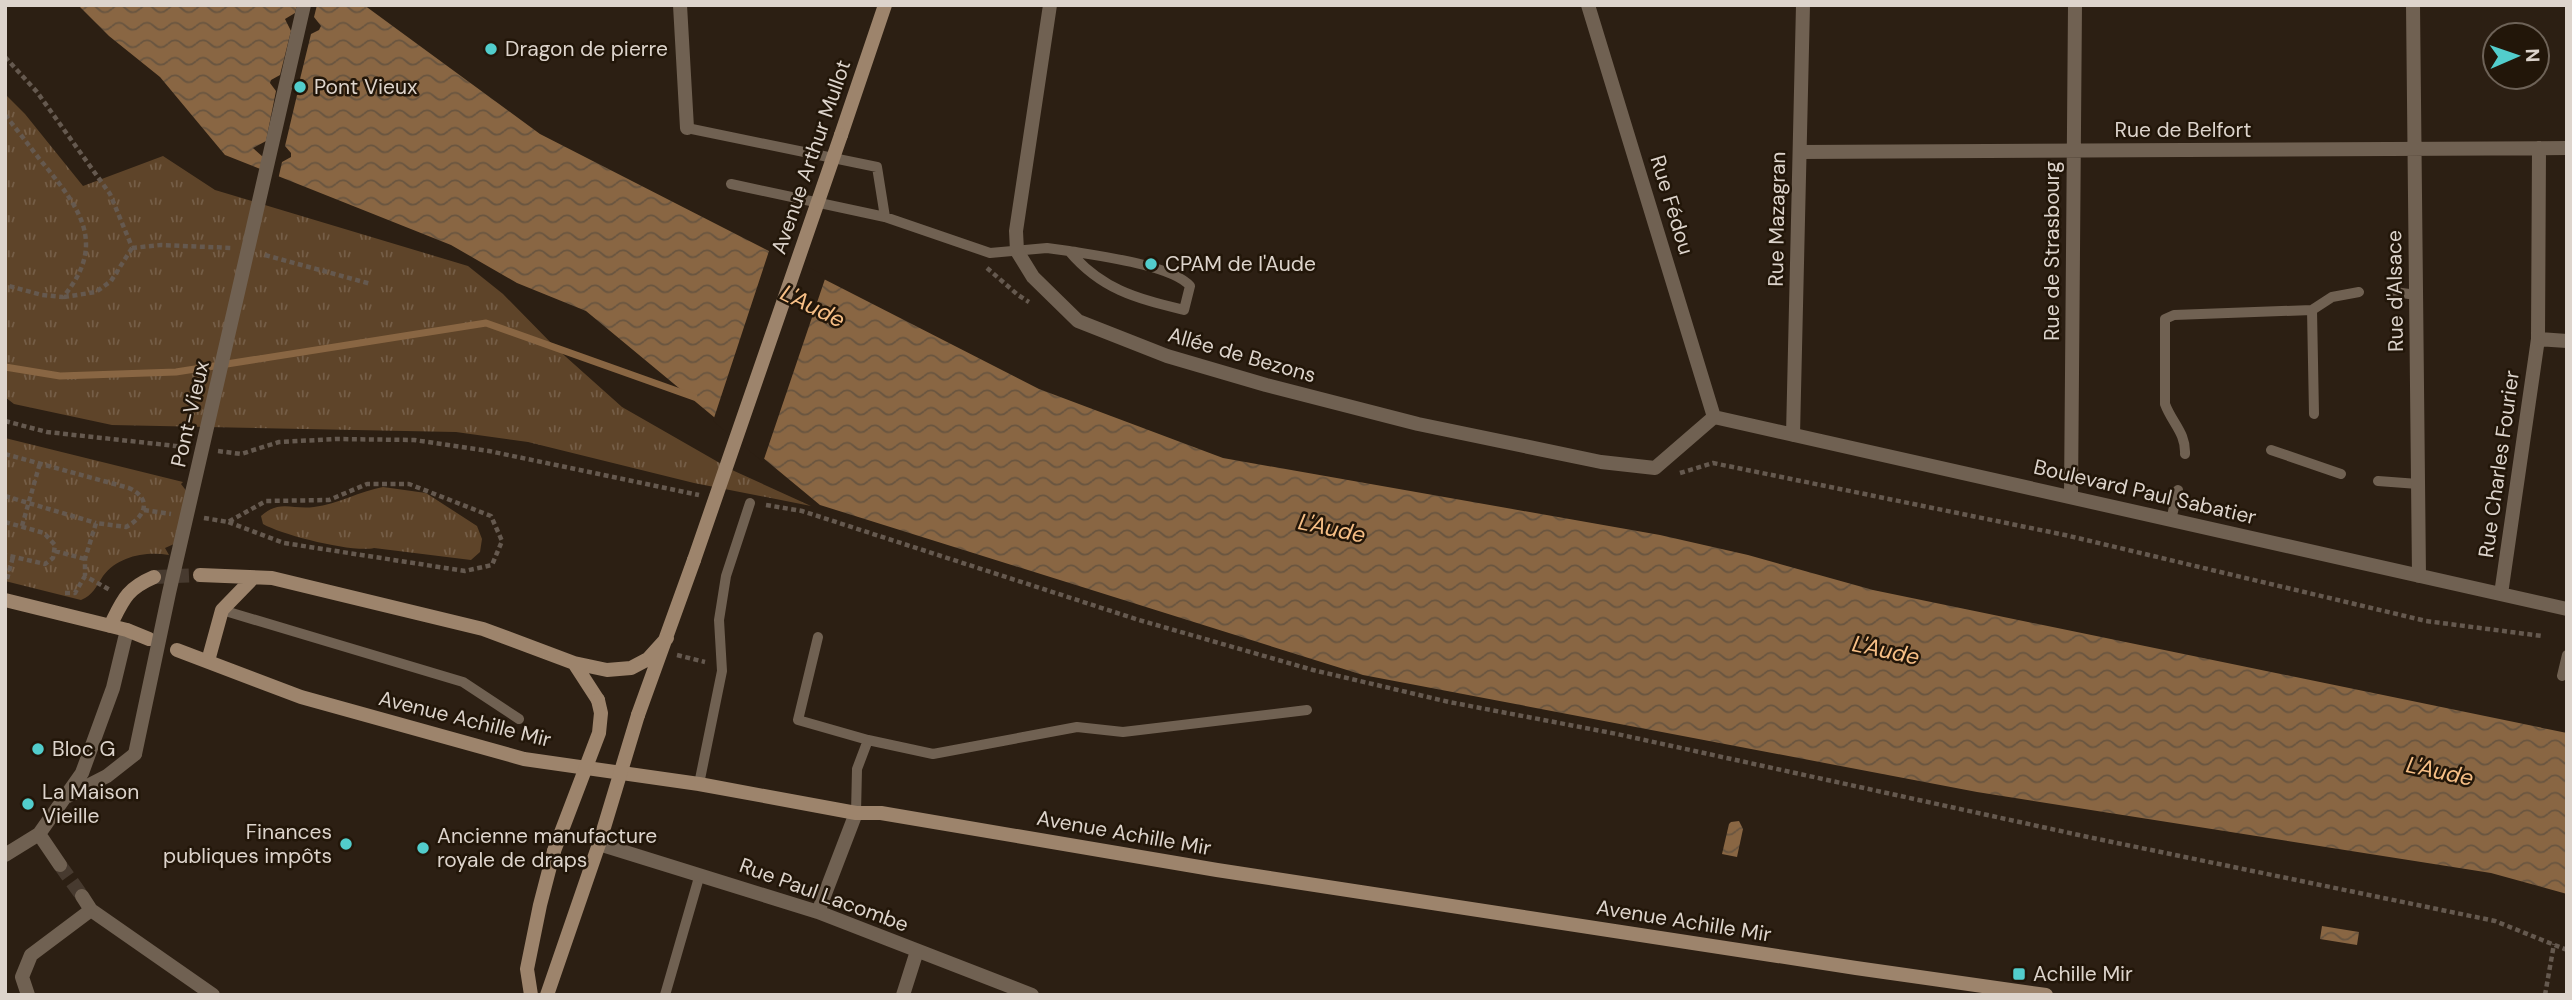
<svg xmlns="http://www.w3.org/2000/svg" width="2572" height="1000" font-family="'DM Sans',sans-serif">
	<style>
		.grass { fill: url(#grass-tufts) }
		.water { fill: url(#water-waves) }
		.pier { fill: #2c1f13 }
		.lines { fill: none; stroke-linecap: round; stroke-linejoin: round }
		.stream { stroke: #896643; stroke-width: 7 }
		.street-tunnel { stroke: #473a2f; stroke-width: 14; stroke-dasharray: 14 7; stroke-linecap: butt }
		.secondary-tunnel { stroke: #473a2f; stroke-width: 14; stroke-dasharray: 14 7; stroke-linecap: butt }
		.path { stroke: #65594f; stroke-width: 4.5; stroke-dasharray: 5 3.5; stroke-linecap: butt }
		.lane { stroke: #706152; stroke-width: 10 }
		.street { stroke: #706152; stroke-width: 14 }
		.secondary { stroke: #9d846c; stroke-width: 14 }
		.street-bridge { stroke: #706152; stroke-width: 14 }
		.secondary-bridge { stroke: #9d846c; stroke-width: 14 }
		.poi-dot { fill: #52cdcc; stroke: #221609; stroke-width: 2.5 }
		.labels { text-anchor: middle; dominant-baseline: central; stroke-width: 5; stroke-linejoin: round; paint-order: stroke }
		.poi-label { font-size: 21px; fill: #ddd4cc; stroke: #221609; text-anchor: start }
		.street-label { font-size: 21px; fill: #ddd4cc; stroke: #221609 }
		.water-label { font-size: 23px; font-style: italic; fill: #f7bf86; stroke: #221609 }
	</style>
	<defs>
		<pattern id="grass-tufts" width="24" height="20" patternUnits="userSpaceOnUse" patternTransform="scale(1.75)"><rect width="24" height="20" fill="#5e4429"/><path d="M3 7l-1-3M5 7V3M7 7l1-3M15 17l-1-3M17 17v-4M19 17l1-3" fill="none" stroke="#755e47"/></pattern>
		<pattern id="water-waves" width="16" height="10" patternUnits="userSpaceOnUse" patternTransform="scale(1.75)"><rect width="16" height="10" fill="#896643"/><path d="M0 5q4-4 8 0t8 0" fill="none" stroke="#695540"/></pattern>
	</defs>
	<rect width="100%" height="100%" fill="#2c1f13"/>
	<path class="grass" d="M 5,94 L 25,114 L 83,186 L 163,156 L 215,190 L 468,266 L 503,294 L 556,348 L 622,407 L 732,470 L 811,506 L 694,483 L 528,442 L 456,432 L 112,425 L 14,404 L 5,397 Z
		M 5,438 L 183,482 L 181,484 L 188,493 L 174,544 L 165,548 L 169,555 C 146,551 118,556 103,576 C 96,587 93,595 81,600 L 5,581 Z
		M 383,487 L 426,493 L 477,526 L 482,539 L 480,552 L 471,560 L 374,548 C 353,553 282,535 263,524 L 261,516 C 280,499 292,510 314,507 C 338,504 360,491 383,487 Z"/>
	<path class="water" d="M 78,5 L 364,5 L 540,134 L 1039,389 L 1223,458 L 1660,535 L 1748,555 L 1873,590 L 2567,733 L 2567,894 L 2491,873 L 1977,792 L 1363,675 L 820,505 L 586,311 L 517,283 L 451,245 L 225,155 L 160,77 L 109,36 Z
		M 1739,821 L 1743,829 L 1737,857 L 1722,854 L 1729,824 L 1731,822 Z
		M 2322,926 L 2359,932 L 2357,945 L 2320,939 Z"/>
	<path class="pier" d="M 297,5 L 317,5 L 314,17 L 321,26 L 319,30 L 311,34 L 300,79 L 306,86 L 305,90 L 297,95 L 285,146 L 291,153 L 291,157 L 282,162 L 278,180 L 259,173 L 263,157 L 253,148 L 266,141 L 276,91 L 270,83 L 271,80 L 280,75 L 291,31 L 285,19 L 295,13 Z
		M 770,248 L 826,276 L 763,462 L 713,421 Z"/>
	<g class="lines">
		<path class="stream" d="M 5,367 L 60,376 L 176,372 L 486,323 L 694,397"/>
		<path class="street-tunnel" d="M 60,865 L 82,896"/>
		<path class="secondary-tunnel" d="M 154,577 L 200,575"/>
		<path class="path" d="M 5,57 L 37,92 L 110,194 L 132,247
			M 5,115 C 19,132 32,150 46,167 C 82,211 106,246 63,297 L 42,295 L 5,285
			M 132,248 L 161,245 L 232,248
			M 265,255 L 371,284
			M 987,268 L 1018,295 L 1029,302
			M 64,297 L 96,292 L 111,281 L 132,248
			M 5,421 L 47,432 L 185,447
			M 218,451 L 241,454 L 279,442 L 336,439 L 414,440 L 489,451 L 699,495
			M 5,454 L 129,488 C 153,499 145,517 126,527 L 96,523 L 85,559 L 85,576 L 110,590
			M 1680,473 L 1713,463 L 2065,535 L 2426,621 L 2542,636
			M 5,496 L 96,523
			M 766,505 L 802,511 L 1139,620 L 1313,670 L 1449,702 L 1617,734 L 2088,837 L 2495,921 L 2567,950
			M 144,510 L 171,514
			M 204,518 L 228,522 L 266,501 L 329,500 L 367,484 L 409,484 L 491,516 L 502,541 L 492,565 L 465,571 L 284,543 L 228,522
			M 5,522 L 44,533 L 55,545 L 53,558 L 45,564 L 5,555
			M 22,526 L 40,463
			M 55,551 L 85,559
			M 7,579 L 13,557
			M 65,593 L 75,593 L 85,576
			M 677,655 L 705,662
			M 2545,995 L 2554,944"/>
		<path class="lane" d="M 687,128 L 877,167 L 885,217
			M 731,184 L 885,217 L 990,253 L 1047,248 L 1069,251 C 1102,290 1136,298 1184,310 L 1190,286 C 1172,265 1098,256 1069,251
			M 2395,292 L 2416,295
			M 2314,414 L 2312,310 L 2332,297 L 2359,292
			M 2271,450 L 2341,474
			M 2185,454 C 2186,433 2172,423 2165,404 L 2165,319 L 2174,315 L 2312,310
			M 2378,481 L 2418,484
			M 2171,520 L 2178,490
			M 222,610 L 463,682 L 519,719
			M 818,637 L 798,720 L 868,740 L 857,769 L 856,813
			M 2562,676 L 2567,655
			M 868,740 L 933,754 L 1077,727 L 1123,732 L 1307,710
			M 699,784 L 722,671 L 719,620 L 726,576 L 750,503
			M 665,995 L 700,874"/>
		<path class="street" d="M 680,5 L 687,128
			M 1050,5 L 1016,231 L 1017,251 L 1033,277 L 1078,321 L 1167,356 L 1266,385 L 1418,424 L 1601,462 L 1655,468 L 1714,417
			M 1588,5 L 1714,417
			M 2413,5 L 2419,576
			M 1800,152 L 2567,148
			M 2538,339 L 2567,341
			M 1714,417 L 2567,609
			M 1793,435 L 1803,5
			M 2071,497 L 2075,5
			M 2501,594 L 2538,339 L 2539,148
			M 68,796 L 107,776 L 135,754
			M 39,834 L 60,865
			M 599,844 L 818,912 L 1032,995
			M 5,855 L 39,834 L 82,773 L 113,688 L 127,630
			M 82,896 L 91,910 L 213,995
			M 818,912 L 856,813
			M 28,995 L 22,977 L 31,955 L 91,910
			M 903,995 L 917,951"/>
		<path class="secondary" d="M 841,135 L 885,5
			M 200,575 L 272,578 L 483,629 L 574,663 L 607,670 L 631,668 L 648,659 L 667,638
			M 5,600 L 127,630 L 149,639
			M 110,626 C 123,600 126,589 154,577
			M 177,650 L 301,697 L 524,759 L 699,784 L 856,813 L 881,813 L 1217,870 L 1856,968 L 2046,995
			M 208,661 L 222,610 L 253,578
			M 574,663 L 598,700
			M 638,715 L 694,560
			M 531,995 L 527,969 L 540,905 L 554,851
			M 547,995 L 599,844"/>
		<path class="street-bridge" d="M 135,754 L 169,593 L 304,5"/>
		<path class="secondary-bridge" d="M 694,560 L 841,135
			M 599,844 L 638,715
			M 554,851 L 599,733 L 601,713 L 598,700"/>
	</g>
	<g class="poi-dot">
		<circle cx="491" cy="49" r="7"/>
		<circle cx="300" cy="87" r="7"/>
		<circle cx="1151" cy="264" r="7"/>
		<circle cx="38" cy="749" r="7"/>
		<circle cx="28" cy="804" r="7"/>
		<circle cx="346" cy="844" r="7"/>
		<circle cx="423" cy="848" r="7"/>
		<rect x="2012" y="967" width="14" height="14" rx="3.5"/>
	</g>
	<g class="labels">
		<g class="poi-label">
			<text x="505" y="49">Dragon de pierre</text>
			<text x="314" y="87">Pont Vieux</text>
			<text x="1165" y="264">CPAM de l'Aude</text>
			<text x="52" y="749">Bloc G</text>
			<text x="42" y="792">La Maison<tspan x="42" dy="24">Vieille</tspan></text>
			<text x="332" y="832" text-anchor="end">Finances<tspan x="332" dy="24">publiques impôts</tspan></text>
			<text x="437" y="836">Ancienne manufacture<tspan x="437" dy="24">royale de draps</tspan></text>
			<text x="2033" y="974">Achille Mir</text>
		</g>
		<g class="street-label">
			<text x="2183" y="130">Rue de Belfort</text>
			<text transform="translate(811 157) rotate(-71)">Avenue Arthur Mullot</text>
			<text transform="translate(1672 205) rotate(73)">Rue Fédou</text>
			<text transform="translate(1777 219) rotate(-89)">Rue Mazagran</text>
			<text transform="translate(2052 251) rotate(-90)">Rue de Strasbourg</text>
			<text transform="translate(2395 291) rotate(-91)">Rue d'Alsace</text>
			<text transform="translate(1242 355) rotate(16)">Allée de Bezons</text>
			<text transform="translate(190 414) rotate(-77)">Pont-Vieux</text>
			<text transform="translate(2499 464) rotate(-82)">Rue Charles Fourier</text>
			<text transform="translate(2145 492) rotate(13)">Boulevard Paul Sabatier</text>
			<text transform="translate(465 719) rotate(14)">Avenue Achille Mir</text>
			<text transform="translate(1124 833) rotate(10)">Avenue Achille Mir</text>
			<text transform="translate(824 895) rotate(20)">Rue Paul Lacombe</text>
			<text transform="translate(1684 921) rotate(9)">Avenue Achille Mir</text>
		</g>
		<g class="water-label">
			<text transform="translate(813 306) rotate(26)">L'Aude</text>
			<text transform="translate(1332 528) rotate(12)">L'Aude</text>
			<text transform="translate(1886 650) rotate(12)">L'Aude</text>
			<text transform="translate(2440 771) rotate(12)">L'Aude</text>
		</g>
	</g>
	<rect width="2572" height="1000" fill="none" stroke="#ddd4cc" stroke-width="14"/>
	<g transform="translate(2516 56) rotate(88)"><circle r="33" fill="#221609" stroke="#6d6257" stroke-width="2"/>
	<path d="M0-5L12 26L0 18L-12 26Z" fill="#52cdcc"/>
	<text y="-10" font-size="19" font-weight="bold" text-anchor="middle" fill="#ddd4cc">N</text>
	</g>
</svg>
